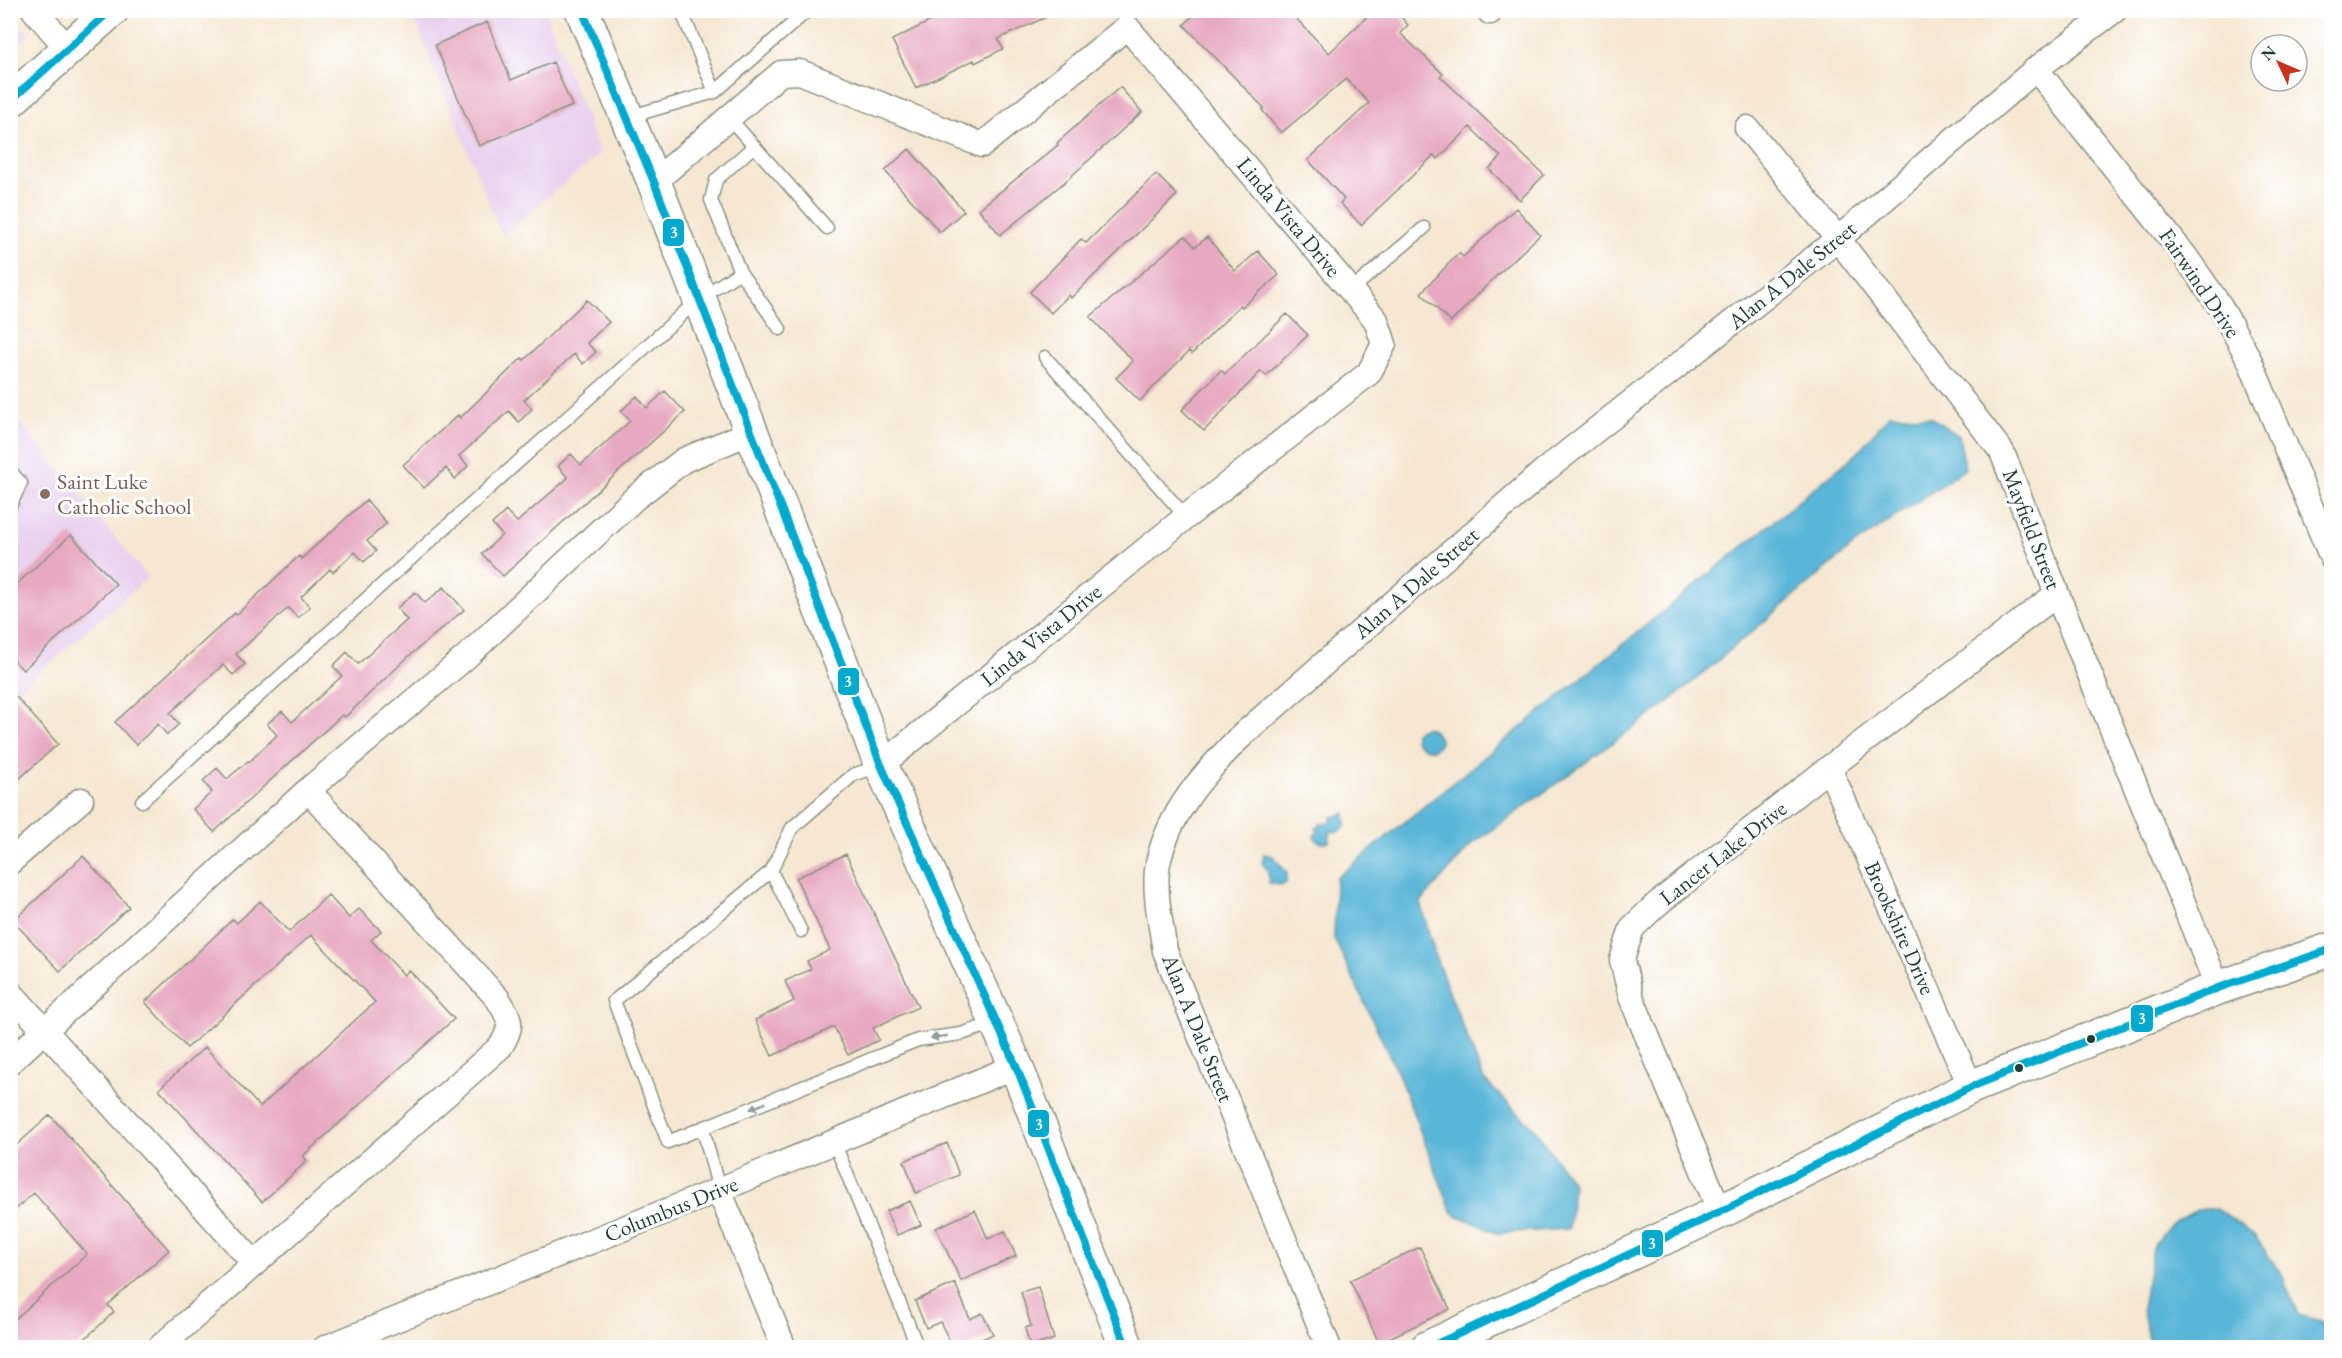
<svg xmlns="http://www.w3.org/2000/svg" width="2342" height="1358" font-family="'EB Garamond',serif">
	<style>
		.built { fill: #e8d2ee }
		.water { fill: #5ab6d8; stroke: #3c7a86; stroke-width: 1.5 }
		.building { fill: #e7a8c1 }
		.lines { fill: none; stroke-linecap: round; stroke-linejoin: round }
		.lane-casing { stroke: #8a9282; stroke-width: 15 }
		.street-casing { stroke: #8a9282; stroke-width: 27 }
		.secondary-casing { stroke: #8a9282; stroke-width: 36 }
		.lane { stroke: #fff; stroke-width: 12 }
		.street { stroke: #fff; stroke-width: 24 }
		.secondary { stroke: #fff; stroke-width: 33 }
		.bus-1-casing { stroke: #fff; stroke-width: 12 }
		.bus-1 { stroke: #00a9ce; stroke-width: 8 }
		.oneway { fill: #8f9e9a }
		.education-dot { fill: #8d6e63; stroke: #fff; stroke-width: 2 }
		.bus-dot { fill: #1f3d34; stroke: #fff; stroke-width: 2 }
		.labels { text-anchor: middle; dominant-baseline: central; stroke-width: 6; stroke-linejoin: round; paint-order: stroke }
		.street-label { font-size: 22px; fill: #1f3d34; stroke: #fff }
		.education-label { font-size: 22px; fill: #785e54; stroke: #fff; text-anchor: start }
		.line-badge { stroke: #fff; stroke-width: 2 }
		.badge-label { font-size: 16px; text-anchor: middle; font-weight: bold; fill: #fff }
	</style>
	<rect width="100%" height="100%" fill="#fff"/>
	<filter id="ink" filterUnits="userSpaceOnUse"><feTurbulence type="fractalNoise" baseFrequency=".0167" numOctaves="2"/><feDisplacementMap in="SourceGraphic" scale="12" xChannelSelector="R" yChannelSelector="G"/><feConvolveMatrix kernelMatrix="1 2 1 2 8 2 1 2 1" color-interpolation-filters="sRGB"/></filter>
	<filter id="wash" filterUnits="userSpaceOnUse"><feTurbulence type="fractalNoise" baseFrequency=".008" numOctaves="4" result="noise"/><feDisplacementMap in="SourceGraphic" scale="24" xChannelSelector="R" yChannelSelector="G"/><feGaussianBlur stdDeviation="1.35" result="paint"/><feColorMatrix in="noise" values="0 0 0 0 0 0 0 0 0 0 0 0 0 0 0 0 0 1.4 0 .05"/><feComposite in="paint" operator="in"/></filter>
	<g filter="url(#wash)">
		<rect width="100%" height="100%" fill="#f5e7d1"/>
		<path class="built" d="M 411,11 L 545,11 L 600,154 L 502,235 Z
			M 10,14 L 29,35 L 11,51 L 10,51 Z
			M 10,411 L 148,577 L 11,697 L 10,697 Z"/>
		<path class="water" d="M 1890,414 L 1931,417 L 1959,436 L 1965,469 L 1853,546 L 1669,702 L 1471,845 L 1420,903 L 1437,961 L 1484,1080 L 1534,1128 L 1573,1184 L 1569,1229 L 1496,1233 L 1452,1213 L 1398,1074 L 1334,938 L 1336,878 L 1855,455 Z
			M 1425,727 L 1432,729 L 1440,739 L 1440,743 L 1433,750 L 1424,748 L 1415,741 L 1415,732 Z
			M 1345,813 L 1346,826 L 1338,832 L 1331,831 L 1329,842 C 1322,844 1319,843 1314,837 L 1318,831 L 1316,827 L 1320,827 L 1320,824 L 1325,825 L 1325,823 L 1330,823 L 1332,817 Z
			M 1264,854 L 1273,856 L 1287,873 L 1286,883 L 1282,885 L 1269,883 L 1268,870 L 1262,863 Z
			M 2217,1208 L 2254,1235 L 2282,1275 L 2298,1315 L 2328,1323 L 2331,1321 L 2331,1347 L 2151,1347 L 2142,1309 L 2154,1243 L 2174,1222 L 2197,1210 Z"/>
		<g id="blocks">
			<path class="building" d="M 953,10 L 1062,10 L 998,39 L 1003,49 L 975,63 L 974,60 L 916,88 L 892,40 Z
				M 1198,10 L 1288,10 L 1329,53 L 1374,10 L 1395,10 L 1408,25 L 1400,33 L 1443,74 L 1440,76 L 1544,175 L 1520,200 L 1489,169 L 1501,157 L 1470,127 L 1438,159 L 1434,155 L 1361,225 L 1340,203 L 1344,199 L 1308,160 L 1369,103 L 1346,79 L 1281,133 L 1262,110 L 1264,108 L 1184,25 Z
				M 487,22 L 511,80 L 553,62 L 572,106 L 479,146 L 435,45 Z
				M 1120,87 L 1142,112 L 1067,180 L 1000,235 L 979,209 L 1058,145 L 1057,143 Z
				M 909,149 L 964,211 L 940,232 L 885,171 Z
				M 1156,174 L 1177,195 L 1071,298 L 1069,295 L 1051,313 L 1030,292 L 1081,239 L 1086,243 Z
				M 1516,208 L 1540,235 L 1492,280 L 1451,322 L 1421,293 L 1459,253 L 1463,257 Z
				M 1185,236 L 1195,247 L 1207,237 L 1235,271 L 1258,251 L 1279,275 L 1242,307 L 1240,305 L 1192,354 L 1189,351 L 1140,401 L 1116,378 L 1133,361 L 1090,317 Z
				M 587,300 L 609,322 L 587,343 L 596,352 L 583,364 L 574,354 L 524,400 L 532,409 L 519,422 L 509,411 L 459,456 L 468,466 L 455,479 L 446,468 L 424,488 L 403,465 L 458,415 L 460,418 L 522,358 L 524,360 Z
				M 1287,314 L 1308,335 L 1266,376 L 1261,371 L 1204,431 L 1182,410 L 1221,370 L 1225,374 Z
				M 665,391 L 685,412 L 503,576 L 482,554 L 502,535 L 492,524 L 506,511 L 517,522 L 568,478 L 558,466 L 571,454 L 581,465 L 630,421 L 621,411 L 637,396 L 647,408 Z
				M 366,500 L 387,523 L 367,541 L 376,551 L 364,562 L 355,552 L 333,572 L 330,569 L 301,597 L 310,607 L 298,618 L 288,608 L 236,654 L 245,664 L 233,675 L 223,665 L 170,713 L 179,724 L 167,735 L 158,724 L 136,745 L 115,722 L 235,613 L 236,615 L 299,556 L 301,559 Z
				M 71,535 L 116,584 L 23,670 L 10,657 L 10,590 Z
				M 444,587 L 464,610 L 408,657 L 345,717 L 342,715 L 214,832 L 193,809 L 212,792 L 203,781 L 217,768 L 227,779 L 248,761 L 249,762 L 277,735 L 267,724 L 282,711 L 292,722 L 342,676 L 333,666 L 347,652 L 358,664 L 407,620 L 397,608 L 415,592 L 425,603 Z
				M 10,690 L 58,744 L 10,787 Z
				M 846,854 L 918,1007 L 873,1028 L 879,1040 L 848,1055 L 834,1027 L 772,1056 L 755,1020 L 794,1001 L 785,981 L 811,969 L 807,961 L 830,950 L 796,878 Z
				M 83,856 L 129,907 L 60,971 L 13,921 Z
				M 328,895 L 349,918 L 359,909 L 381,931 L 371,940 L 404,975 L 409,970 L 454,1019 L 303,1156 L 307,1161 L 262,1202 L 159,1089 L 205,1047 L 260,1107 L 375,1002 L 311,935 L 187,1048 L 145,1002 L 233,919 L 237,923 L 260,901 L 289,932 Z
				M 50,1115 L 169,1250 L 108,1305 L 114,1312 L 76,1347 L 10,1347 L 10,1324 L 87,1254 L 34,1193 L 10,1214 L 10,1151 Z
				M 947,1143 L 959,1175 L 916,1193 L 904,1161 Z
				M 910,1201 L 921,1225 L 897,1235 L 886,1211 Z
				M 975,1210 L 988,1239 L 1005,1231 L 1016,1256 L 961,1281 L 936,1228 Z
				M 1420,1247 L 1450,1309 L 1379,1343 L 1350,1280 Z
				M 955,1283 L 970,1319 L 982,1313 L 993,1334 L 966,1347 L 953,1347 L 940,1322 L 926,1328 L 915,1301 Z
				M 1038,1287 L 1054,1339 L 1030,1347 L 1025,1328 L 1031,1326 L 1021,1292 Z"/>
		</g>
	</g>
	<g filter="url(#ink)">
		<use href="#blocks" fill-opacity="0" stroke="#8a9282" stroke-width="1.5"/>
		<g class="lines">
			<g class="lane-casing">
				<path id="lane" d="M 681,10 L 715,92
					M 628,117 L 715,92 L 808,10
					M 729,118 L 827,228
					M 754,146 L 716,180 L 711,200 L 740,272 L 780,329
					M 1351,290 L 1424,228
					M 1045,357 L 1186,517
					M 10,471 L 21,483 L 10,506
					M 142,801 L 699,299 L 740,272
					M 771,871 L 614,1001 L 668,1142 L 918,1040 L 961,1034 L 995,1023
					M 801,931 L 771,871 L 792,828 L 853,775 L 879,766
					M 703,1129 L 719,1190
					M 834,1142 L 918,1348"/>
			</g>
			<g class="street-casing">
				<path id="street" d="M 34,10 L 68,49
					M 1490,12 L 1491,10
					M 2036,69 L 2185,256 L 2220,306 L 2249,359 L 2332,558
					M 1747,128 L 1838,239 L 2002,452 L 2057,594 L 2218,988
					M 654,182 L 781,73 L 800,72 L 982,145 L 1127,27 L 1376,320 L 1384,344 L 1369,373 L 1186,517 L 881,765
					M 1829,768 L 1971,1087
					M 10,862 L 81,800
					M 10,992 L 254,1263
					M 10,1062 L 308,790 L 466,657 L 635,498 L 684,460 L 751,432
					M 719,1190 L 784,1348
					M 1720,1212 L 1631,997 L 1622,960 L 1632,928 L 1656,905 L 1829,768 L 2057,594
					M 159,1348 L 500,1047 C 514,1026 511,1020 498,999 L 308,790
					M 325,1348 L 719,1190 L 1016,1066
					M 1329,1348 L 1165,951 C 1161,925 1153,889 1158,863 C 1169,812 1203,775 1238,739 L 1544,471 L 1838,239 L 2036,69 L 2115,10"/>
			</g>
			<g class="secondary-casing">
				<path id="secondary" d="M 582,10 L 654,182 L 881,765 L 1016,1066 L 1127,1348
					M 10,101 L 112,10
					M 1427,1348 L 1720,1212 L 1971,1087 L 2218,988 L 2332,949"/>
			</g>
			<use href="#lane" class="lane"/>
			<use href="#street" class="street"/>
			<use href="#secondary" class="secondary"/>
			<g class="bus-1-casing">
				<path id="bus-1" d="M 582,10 L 654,182 L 881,765 L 1016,1066 L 1127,1348
					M 10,101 L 111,10
					M 1428,1348 L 1720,1212 L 1971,1087 L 2218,988 L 2332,949"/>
			</g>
			<use href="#bus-1" class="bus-1"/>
		</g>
		<defs><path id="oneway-solid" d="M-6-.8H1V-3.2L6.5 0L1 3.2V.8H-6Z" transform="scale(1.5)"/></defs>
		<g class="oneway">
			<use href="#oneway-solid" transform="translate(939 1037) rotate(172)"/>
			<use href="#oneway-solid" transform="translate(758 1106) rotate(158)"/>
		</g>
	</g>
	<circle class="education-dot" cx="45" cy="494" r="6"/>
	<g class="bus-dot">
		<circle cx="2091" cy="1039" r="5"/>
		<circle cx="2019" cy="1068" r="5"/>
	</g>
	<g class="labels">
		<g class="street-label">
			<text transform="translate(1289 217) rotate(50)">Linda Vista Drive</text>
			<text transform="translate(1792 275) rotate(-39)">Alan A Dale Street</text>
			<text transform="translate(2200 283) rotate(56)">Fairwind Drive</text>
			<text transform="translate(2032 529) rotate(69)">Mayfield Street</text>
			<text transform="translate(1416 583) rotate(-41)">Alan A Dale Street</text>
			<text transform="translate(1041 635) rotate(-39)">Linda Vista Drive</text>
			<text transform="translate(1723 853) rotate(-38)">Lancer Lake Drive</text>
			<text transform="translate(1900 928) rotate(66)">Brookshire Drive</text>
			<text transform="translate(1198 1028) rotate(68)">Alan A Dale Street</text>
			<text transform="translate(671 1209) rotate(-22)">Columbus Drive</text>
		</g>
		<g class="education-label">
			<text x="57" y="481">Saint Luke<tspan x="57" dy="25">Catholic School</tspan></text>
		</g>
	</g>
	<g class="line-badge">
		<rect x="662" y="218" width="23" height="29" rx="6" fill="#00a9ce"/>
		<rect x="837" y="667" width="23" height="29" rx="6" fill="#00a9ce"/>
		<rect x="2130" y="1004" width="24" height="29" rx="6" fill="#00a9ce"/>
		<rect x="1027" y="1109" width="23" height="29" rx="6" fill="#00a9ce"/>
		<rect x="1641" y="1229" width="23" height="29" rx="6" fill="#00a9ce"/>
	</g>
	<g class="badge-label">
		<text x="674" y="238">3</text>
		<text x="848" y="687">3</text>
		<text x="2142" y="1024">3</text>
		<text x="1039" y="1130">3</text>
		<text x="1652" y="1249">3</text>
	</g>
	<rect width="2342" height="1358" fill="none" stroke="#fff" stroke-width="36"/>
	<g transform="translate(2279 63) rotate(314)"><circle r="28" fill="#ffffff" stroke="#a5b1ae" stroke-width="1.5"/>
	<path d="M0-4.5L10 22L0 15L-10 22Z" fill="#c8321e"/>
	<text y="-9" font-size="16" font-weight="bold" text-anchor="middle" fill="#1f3d34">N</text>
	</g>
</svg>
